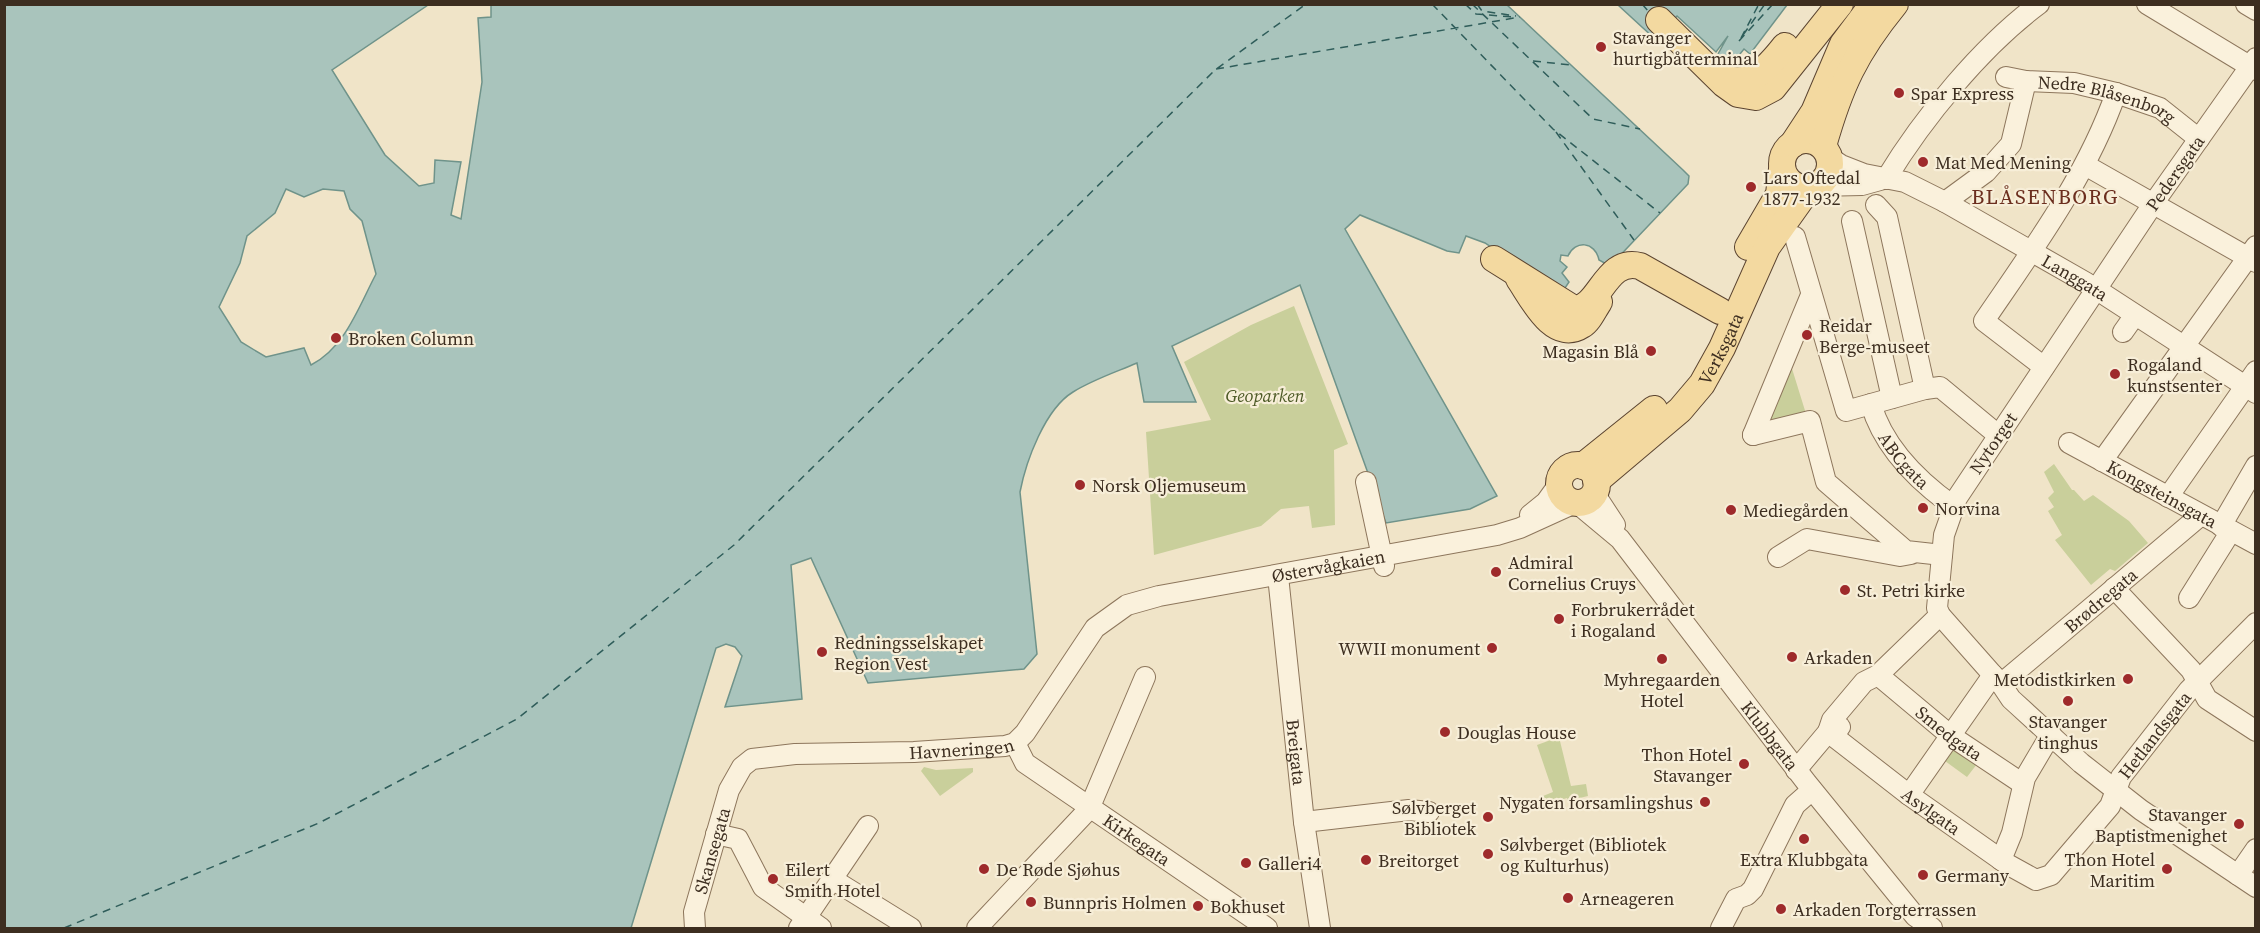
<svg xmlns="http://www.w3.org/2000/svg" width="2260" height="933" font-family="'Source Serif 4',serif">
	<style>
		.green { fill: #c9cf9b }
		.water { fill: #a9c4bc; stroke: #6f938a; stroke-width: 1.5; fill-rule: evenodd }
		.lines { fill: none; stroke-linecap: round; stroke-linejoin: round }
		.ferry { stroke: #2f5d5a; stroke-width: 1.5; stroke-dasharray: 8 6; stroke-linecap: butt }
		.minor-casing { stroke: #8d765c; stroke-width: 22 }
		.major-casing { stroke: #5b4430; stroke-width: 28 }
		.minor { stroke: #faf1dc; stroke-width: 20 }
		.major { stroke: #f3d9a0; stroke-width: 26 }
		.poi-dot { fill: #9e2a2b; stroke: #f7eed8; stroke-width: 2 }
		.labels { text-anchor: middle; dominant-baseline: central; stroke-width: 4.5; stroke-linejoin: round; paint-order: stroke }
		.poi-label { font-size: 18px; fill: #3d2e20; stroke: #f7eed8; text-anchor: start }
		.street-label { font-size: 18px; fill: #3d2e20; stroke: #f7eed8 }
		.park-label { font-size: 18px; font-style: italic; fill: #4d5a26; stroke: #f7eed8 }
		.quarter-label { font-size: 21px; letter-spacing: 1.5px; fill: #6b2e1e; stroke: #f7eed8 }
	</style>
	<rect width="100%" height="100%" fill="#f0e4c8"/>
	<path class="green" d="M 1294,306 L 1348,444 L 1334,450 L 1335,525 L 1312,528 L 1309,506 L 1281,509 L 1261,526 L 1154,555 L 1146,432 L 1211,420 L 1184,362 L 1251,325 Z
		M 1789,359 L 1807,417 L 1768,424 Z
		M 2054,464 L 2072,490 L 2074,490 L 2084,501 L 2093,495 L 2129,521 L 2148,543 L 2115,571 L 2110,569 L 2091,585 L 2055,540 L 2062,535 L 2048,511 L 2054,507 L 2048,498 L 2054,492 L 2044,472 Z
		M 1559,737 L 1571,786 L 1586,784 L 1588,796 L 1567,801 L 1567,798 L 1547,804 L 1543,796 L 1553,792 L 1537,745 Z
		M 1955,748 L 1977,764 L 1967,777 L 1945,761 Z
		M 924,767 L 936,770 L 973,768 L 973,772 L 940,796 L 921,771 Z"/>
	<path class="water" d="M 491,4 L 1507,5 L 1683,170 L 1689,176 L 1688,184 L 1610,266 L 1599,260 C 1595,241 1575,240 1568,256 L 1561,255 L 1560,261 L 1567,267 L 1562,273 L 1569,282 L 1563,291 L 1553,289 L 1485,243 L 1466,236 L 1459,253 L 1447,251 L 1360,215 L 1345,229 L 1497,496 L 1470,509 L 1386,523 L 1300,285 L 1172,346 L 1196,402 L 1144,402 L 1137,363 C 1116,372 1092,380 1073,392 C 1045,409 1026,461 1020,492 L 1037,654 L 1024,669 L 868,683 L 811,558 L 791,565 L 802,699 L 725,707 L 742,656 L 735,647 L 726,644 L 716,648 L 631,928 L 5,928 L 5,5 L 428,5 L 332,70 L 385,155 L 419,186 L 434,183 L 435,160 L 461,162 L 451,215 L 461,219 L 482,82 L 478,18 L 491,17 ZM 286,189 L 304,197 L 323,189 L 344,191 L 350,209 L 362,221 L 376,274 C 359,306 345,348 311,365 L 304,348 L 266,357 L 241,342 L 219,307 L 240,263 L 247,236 L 275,213 Z
		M 1618,5 L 1787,5 L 1750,54 L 1744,49 L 1731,65 L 1718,54 L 1728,36 L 1716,52 L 1677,16 L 1655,39 Z"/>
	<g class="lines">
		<path class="ferry" d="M 1432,4 L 1553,129 L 1660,213
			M 1465,4 L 1476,14 L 1513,17
			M 1472,4 L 1593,119 L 1640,129
			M 1477,4 L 1482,11 L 1516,16
			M 1642,4 L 1649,12
			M 1743,35 L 1765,4
			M 1741,38 L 1759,4
			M 1739,41 L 1773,4
			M 1533,61 L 1571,65
			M 1216,69 L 1520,17
			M 1556,132 L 1634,240
			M 64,928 L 319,823 L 517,719 L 734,545 L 1215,70 L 1306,4"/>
		<g class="minor-casing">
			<g id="minor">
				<path d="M 2147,4 L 2256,70"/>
				<path d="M 2246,4 L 2256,10"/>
				<path d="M 2256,58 L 2153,204 L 1957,498 L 1944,535 L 1937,608 L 1940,615 L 2001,684 L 2011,699 L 2081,763 L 2141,810 L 2256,887"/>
				<path id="s1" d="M 2006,77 L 2026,81 L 2074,83 L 2116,93 L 2160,108 L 2199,139"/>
				<path id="s2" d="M 1829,157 L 1841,165 L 1864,174 L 1905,182 L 1945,202 L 2085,282 L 2256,393"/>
				<path d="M 2085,165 L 2256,262"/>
				<path d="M 1886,179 C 1923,118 1982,46 2039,4"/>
				<path d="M 1817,186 L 1862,185 L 1880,180"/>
				<path d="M 1945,202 L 1986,172 L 2011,144 L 2026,81"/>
				<path d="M 1876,205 L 1887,217 L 1925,389"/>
				<path d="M 1852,221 L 1892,398"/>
				<path d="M 1795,237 L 1846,411 L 1925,389 L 1940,387 L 1998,435"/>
				<path d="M 2123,332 L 2135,315"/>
				<path d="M 2044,367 L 1984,321 C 2033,249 2087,176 2116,93"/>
				<path id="s3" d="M 1871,404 C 1883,446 1918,481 1953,506"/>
				<path d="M 1753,435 L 1810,421 L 1826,482 L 1906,551 L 1942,555"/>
				<path d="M 1753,435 L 1811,295"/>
				<path id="s4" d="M 2069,443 L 2256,544"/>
				<path d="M 2102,461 L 2256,246"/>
				<path d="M 1366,482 L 1384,566"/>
				<path d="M 1596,488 L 1598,499 L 1615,525"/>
				<path d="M 2168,497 L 2256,371"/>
				<path id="s5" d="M 1578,504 L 1620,539 L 1806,782 L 1915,916 L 1932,928"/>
				<path d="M 1530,515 L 1546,502 L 1559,484"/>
				<path d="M 2221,526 L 2256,466"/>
				<path d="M 1778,557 L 1807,539 L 1900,556 L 1911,554"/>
				<path id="s6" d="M 1278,576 L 1304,822 L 1320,928"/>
				<path d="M 2114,588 L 2191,670 L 2207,699 L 2256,731"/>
				<path d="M 2189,598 L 2231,531"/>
				<path id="s7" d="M 1878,675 L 1951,736 L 2023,784"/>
				<path id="s8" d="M 2001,684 L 2201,515"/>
				<path id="s9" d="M 1828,732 L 1909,795 L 2007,864 L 2036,880 L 2051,875 L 2110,806 L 2121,777 L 2189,690 L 2256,623"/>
				<path d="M 1828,732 L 1832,720 L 1864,682 L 1878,675 L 1940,615"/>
				<path id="s10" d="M 1015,743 L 1025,763 L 1267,928"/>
				<path d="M 1796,770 L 1828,732 L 1840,727"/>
				<path d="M 1909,795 L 1993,675"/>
				<path d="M 1304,822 L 1409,810 L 1429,812"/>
				<path d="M 716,834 L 738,839 L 763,887 L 821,928"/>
				<path d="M 2001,860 L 2012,833 L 2025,778 L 2051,734"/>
				<path d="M 2238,875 L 2256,849"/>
				<path d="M 832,879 L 911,928"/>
				<path id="s11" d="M 695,928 L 694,912 L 729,790 L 742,767 L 752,759 L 795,754 L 914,752 L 1005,746 L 1015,743 L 1025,733 L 1095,628 L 1127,605 L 1159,596 L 1497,535 L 1520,528 L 1575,503"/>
				<path d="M 799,928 L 868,826"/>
				<path d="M 977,928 L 1089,809 L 1145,677"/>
				<path d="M 1721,928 L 1736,899 L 1747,895 L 1753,889 L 1795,805 L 1812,790"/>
			</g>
		</g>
		<g class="major-casing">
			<g id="major">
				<path d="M 1659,20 L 1724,84 L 1738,94 L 1756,97 L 1773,88 L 1840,4"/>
				<path d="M 1717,75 C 1748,91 1767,69 1785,46"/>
				<circle cx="1806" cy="164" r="24"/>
				<path d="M 1793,144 L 1814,112 L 1843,44 L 1873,4"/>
				<path d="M 1823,146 C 1840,86 1855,53 1895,4"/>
				<path d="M 1748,247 L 1779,194 L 1782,169"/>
				<path d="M 1494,259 L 1574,309 C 1600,309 1605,257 1640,266 L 1720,311"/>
				<path d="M 1519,279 C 1531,296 1553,344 1582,325 C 1589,321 1594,309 1599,302"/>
				<circle cx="1578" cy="484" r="19"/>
				<path d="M 1583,466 L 1654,409"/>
				<path id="s12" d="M 1596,481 L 1680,410 L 1702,384 L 1722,348 L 1767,247 L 1809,188"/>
			</g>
		</g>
		<use href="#minor" class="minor"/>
		<use href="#major" class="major"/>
	</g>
	<g class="poi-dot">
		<circle cx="1601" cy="47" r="6"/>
		<circle cx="1899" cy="93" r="6"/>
		<circle cx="1923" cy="162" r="6"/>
		<circle cx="1751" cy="187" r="6"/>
		<circle cx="1807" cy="335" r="6"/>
		<circle cx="336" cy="338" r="6"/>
		<circle cx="1651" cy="351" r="6"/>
		<circle cx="2115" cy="374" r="6"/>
		<circle cx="1080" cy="485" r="6"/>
		<circle cx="1923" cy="508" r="6"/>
		<circle cx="1731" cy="510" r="6"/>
		<circle cx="1496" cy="572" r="6"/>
		<circle cx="1845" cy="590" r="6"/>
		<circle cx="1559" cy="619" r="6"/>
		<circle cx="1492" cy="648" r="6"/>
		<circle cx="822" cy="652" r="6"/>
		<circle cx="1792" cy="657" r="6"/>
		<circle cx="1662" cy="659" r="6"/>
		<circle cx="2128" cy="679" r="6"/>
		<circle cx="2068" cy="701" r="6"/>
		<circle cx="1445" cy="732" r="6"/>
		<circle cx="1744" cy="764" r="6"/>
		<circle cx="1705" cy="802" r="6"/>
		<circle cx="1488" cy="817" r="6"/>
		<circle cx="2239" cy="824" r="6"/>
		<circle cx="1804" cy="839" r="6"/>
		<circle cx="1488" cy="854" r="6"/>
		<circle cx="1366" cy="860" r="6"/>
		<circle cx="1246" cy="863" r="6"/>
		<circle cx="984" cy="869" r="6"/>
		<circle cx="2167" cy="869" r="6"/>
		<circle cx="1923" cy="875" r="6"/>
		<circle cx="773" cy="879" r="6"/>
		<circle cx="1568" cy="898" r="6"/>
		<circle cx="1031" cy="902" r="6"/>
		<circle cx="1198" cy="906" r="6"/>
		<circle cx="1781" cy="909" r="6"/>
	</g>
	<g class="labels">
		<g class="poi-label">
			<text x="1613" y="37">Stavanger<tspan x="1613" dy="21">hurtigbåtterminal</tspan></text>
			<text x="1911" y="93">Spar Express</text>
			<text x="1935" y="162">Mat Med Mening</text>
			<text x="1763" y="177">Lars Oftedal<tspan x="1763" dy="21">1877-1932</tspan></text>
			<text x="1819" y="325">Reidar<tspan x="1819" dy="21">Berge-museet</tspan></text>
			<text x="348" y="338">Broken Column</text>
			<text x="1639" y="351" text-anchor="end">Magasin Blå</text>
			<text x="2127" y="364">Rogaland<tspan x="2127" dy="21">kunstsenter</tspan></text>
			<text x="1092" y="485">Norsk Oljemuseum</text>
			<text x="1935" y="508">Norvina</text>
			<text x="1743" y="510">Mediegården</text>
			<text x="1508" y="562">Admiral<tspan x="1508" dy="21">Cornelius Cruys</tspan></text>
			<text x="1857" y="590">St. Petri kirke</text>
			<text x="1571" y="609">Forbrukerrådet<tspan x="1571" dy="21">i Rogaland</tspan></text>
			<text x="834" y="642">Redningsselskapet<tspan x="834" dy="21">Region Vest</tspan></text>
			<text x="1480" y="648" text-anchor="end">WWII monument</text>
			<text x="1804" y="657">Arkaden</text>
			<text x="1662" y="679" text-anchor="middle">Myhregaarden<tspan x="1662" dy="21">Hotel</tspan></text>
			<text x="2116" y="679" text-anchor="end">Metodistkirken</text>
			<text x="2068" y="721" text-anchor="middle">Stavanger<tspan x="2068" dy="21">tinghus</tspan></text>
			<text x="1457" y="732">Douglas House</text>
			<text x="1732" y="754" text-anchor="end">Thon Hotel<tspan x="1732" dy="21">Stavanger</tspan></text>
			<text x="1693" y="802" text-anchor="end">Nygaten forsamlingshus</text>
			<text x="1476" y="807" text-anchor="end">Sølvberget<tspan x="1476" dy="21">Bibliotek</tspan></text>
			<text x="2227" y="814" text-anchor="end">Stavanger<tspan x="2227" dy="21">Baptistmenighet</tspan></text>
			<text x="1500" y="844">Sølvberget (Bibliotek<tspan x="1500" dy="21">og Kulturhus)</tspan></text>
			<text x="1804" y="859" text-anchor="middle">Extra Klubbgata</text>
			<text x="2155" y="859" text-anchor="end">Thon Hotel<tspan x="2155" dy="21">Maritim</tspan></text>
			<text x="1378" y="860">Breitorget</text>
			<text x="1258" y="863">Galleri4</text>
			<text x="785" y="869">Eilert<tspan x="785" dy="21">Smith Hotel</tspan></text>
			<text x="996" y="869">De Røde Sjøhus</text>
			<text x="1935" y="875">Germany</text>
			<text x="1580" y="898">Arneageren</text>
			<text x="1043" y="902">Bunnpris Holmen</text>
			<text x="1210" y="906">Bokhuset</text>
			<text x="1793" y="909">Arkaden Torgterrassen</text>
		</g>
		<g class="street-label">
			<text stroke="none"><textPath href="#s1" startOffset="104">Nedre Blåsenborg</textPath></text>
			<text transform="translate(2175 173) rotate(-55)">Pedersgata</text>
			<text stroke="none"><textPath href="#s2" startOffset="276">Langgata</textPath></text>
			<text stroke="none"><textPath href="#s12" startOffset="184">Verksgata</textPath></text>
			<text transform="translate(1993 443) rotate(-56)">Nytorget</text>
			<text stroke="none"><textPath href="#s3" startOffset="66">ABCgata</textPath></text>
			<text stroke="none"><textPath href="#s4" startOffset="106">Kongsteinsgata</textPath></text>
			<text stroke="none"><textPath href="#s11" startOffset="831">Østervågkaien</textPath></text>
			<text stroke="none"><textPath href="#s8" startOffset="130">Brødregata</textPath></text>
			<text stroke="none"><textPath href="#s7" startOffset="92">Smedgata</textPath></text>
			<text stroke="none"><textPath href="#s5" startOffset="302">Klubbgata</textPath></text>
			<text stroke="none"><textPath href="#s9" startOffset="447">Hetlandsgata</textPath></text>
			<text stroke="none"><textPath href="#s11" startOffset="392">Havneringen</textPath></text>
			<text stroke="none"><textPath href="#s6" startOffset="177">Breigata</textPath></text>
			<text stroke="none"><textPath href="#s9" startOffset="130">Asylgata</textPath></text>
			<text stroke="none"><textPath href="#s10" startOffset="158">Kirkegata</textPath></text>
			<text stroke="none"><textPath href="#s11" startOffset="80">Skansegata</textPath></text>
		</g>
		<g class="park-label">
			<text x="1265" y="395">Geoparken</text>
		</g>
		<g class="quarter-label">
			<text x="2045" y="196">BLÅSENBORG</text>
		</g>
	</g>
	<rect width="2260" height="933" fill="none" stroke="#3d2e20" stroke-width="12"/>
</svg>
